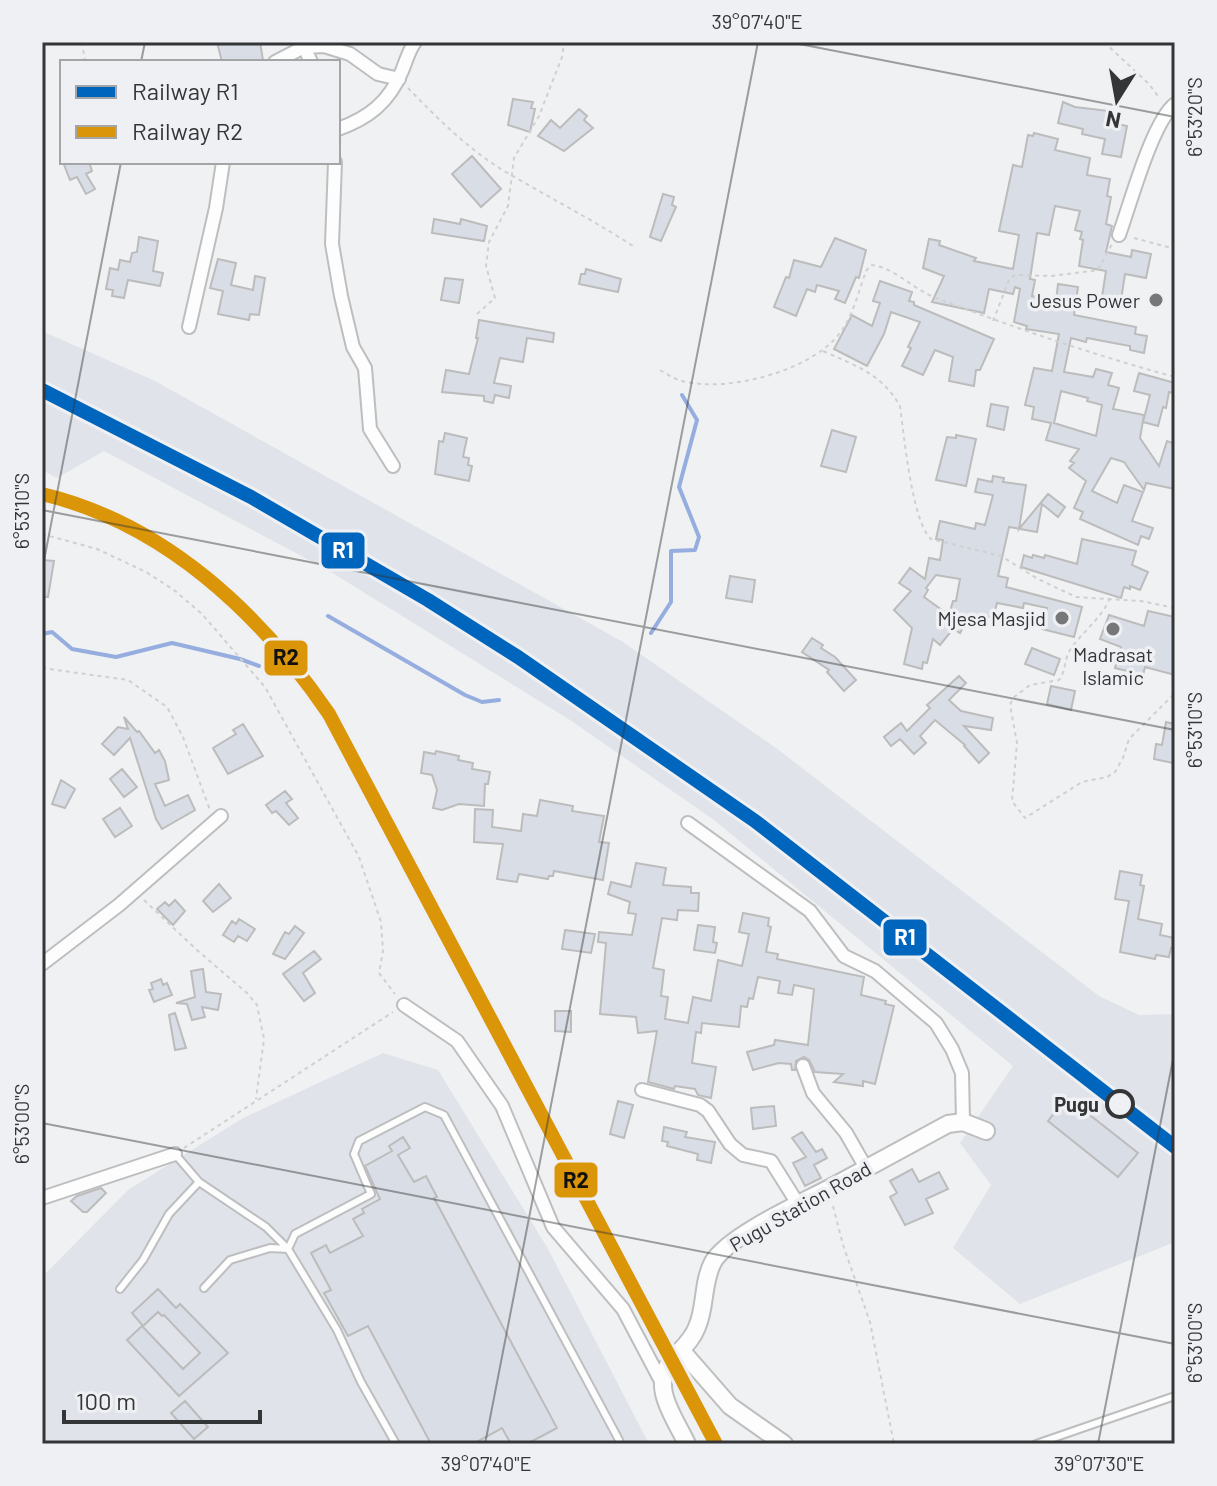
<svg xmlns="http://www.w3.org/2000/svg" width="1217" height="1486" font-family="Barlow,sans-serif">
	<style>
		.built { fill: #e0e3e9 }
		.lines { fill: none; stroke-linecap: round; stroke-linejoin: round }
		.stream { stroke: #96aedf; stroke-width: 4 }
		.building { fill: #d9dde5; stroke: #bcbcbd; stroke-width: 2; fill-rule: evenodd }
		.service-casing { stroke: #bdbebf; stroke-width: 10 }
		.minor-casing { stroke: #bdbebf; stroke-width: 16 }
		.tertiary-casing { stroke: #bdbebf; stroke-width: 20 }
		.path { stroke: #cfd0d0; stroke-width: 2; stroke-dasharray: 4 4; stroke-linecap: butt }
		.service { stroke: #fdfdfd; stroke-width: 6 }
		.minor { stroke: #fdfdfd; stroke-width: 12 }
		.tertiary { stroke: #fdfdfd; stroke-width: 16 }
		.rail-1-casing { stroke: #eff0f3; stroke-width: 20 }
		.rail-2-casing { stroke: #eff0f3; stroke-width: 20 }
		.rail-1 { stroke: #0065bd; stroke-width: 14 }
		.rail-2 { stroke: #da9508; stroke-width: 14 }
		.ticks { fill: none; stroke: #343536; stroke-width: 2; stroke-opacity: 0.45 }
		.poi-dot { fill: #767778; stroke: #eff0f3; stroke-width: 3 }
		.stop-dot { fill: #eff0f3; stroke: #343536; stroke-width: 4 }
		.labels { text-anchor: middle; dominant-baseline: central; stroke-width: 7; stroke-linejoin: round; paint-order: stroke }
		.poi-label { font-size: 20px; fill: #343536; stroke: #eff0f3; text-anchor: end }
		.stop-label { font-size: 20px; font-weight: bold; fill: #343536; stroke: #eff0f3; text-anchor: end }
		.street-label { font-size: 20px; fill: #343536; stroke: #eff0f3 }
		.line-badge { stroke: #eff0f3; stroke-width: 3 }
		.badge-label { font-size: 22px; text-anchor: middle; font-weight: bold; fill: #fff }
		.pale-badge-label { font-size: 22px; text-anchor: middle; font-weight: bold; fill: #111 }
		.neatline { fill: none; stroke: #343536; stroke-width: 3 }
		.ticks-label { font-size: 20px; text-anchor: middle; fill: #343536 }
	</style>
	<rect width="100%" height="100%" fill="#f0f1f2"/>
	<path class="built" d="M 42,331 L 155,381 L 623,642 L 776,748 L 1099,996 L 1139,1015 L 1175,1014 L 1175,1242 L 1020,1304 L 953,1248 L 991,1185 L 960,1143 L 1013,1066 L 714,820 L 570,720 L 326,569 L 104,451 L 57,478 L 42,470 Z
		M 383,1053 L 438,1070 L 547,1247 L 649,1444 L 42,1444 L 42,1277 L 128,1190 L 243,1118 Z"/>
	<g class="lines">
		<path class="stream" d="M 328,616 L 465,695 L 482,702 L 499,700
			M 651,633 L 671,602 L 671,551 L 695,550 L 699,537 L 679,487 L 697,420 L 682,395
			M 42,634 L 52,632 L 72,649 L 116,657 L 172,643 L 240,659 L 259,666"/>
	</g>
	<path class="building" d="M 217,42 L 260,42 L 263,60 L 222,62 Z
		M 513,99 L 533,102 L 531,108 L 535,109 L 530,132 L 508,125 Z
		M 1063,102 L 1075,107 L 1109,111 L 1107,122 L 1127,126 L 1121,157 L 1102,154 L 1105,139 L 1082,134 L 1083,129 L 1058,123 Z
		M 579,109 L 587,116 L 584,120 L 593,128 L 564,151 L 538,136 L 551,120 L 560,128 Z
		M 1034,133 L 1058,139 L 1055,150 L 1090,158 L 1087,175 L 1110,179 L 1107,196 L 1111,197 L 1106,224 L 1112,226 L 1106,252 L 1131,257 L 1132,250 L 1151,254 L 1146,278 L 1125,274 L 1121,300 L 1102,297 L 1106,271 L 1079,266 L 1083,240 L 1080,239 L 1082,232 L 1075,230 L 1080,211 L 1055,206 L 1049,235 L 1037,233 L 1030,279 L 1035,280 L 1032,296 L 1056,301 L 1058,284 L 1078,287 L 1074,315 L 1136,327 L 1135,334 L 1147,336 L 1144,353 L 1130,350 L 1130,346 L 1087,338 L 1086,342 L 1071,338 L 1064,372 L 1093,377 L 1096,369 L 1112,373 L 1108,385 L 1119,388 L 1113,409 L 1144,415 L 1140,438 L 1159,466 L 1167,441 L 1175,444 L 1175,489 L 1146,483 L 1144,490 L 1124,462 L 1111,458 L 1092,491 L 1117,503 L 1124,485 L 1143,492 L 1132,521 L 1153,528 L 1149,539 L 1141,536 L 1138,545 L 1080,519 L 1083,512 L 1074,508 L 1086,481 L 1069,468 L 1074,463 L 1070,461 L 1079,449 L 1046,440 L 1051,423 L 1032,419 L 1034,407 L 1025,405 L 1034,368 L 1052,371 L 1059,334 L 1026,329 L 1027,326 L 1014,322 L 1020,289 L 1015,287 L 1013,294 L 989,289 L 984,313 L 932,302 L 944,276 L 923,268 L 929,239 L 940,241 L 939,245 L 976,258 L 974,261 L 1013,269 L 1019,235 L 999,231 L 1013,165 L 1022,167 L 1028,135 L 1033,136 ZM 1061,391 L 1088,398 L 1087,401 L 1102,405 L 1096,436 L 1054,423 Z
		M 472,156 L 501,189 L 481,207 L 452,174 Z
		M 63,162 L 89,162 L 92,171 L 86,174 L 95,189 L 86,194 L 77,177 L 70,180 Z
		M 663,194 L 674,197 L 672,205 L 676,207 L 661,241 L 650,237 Z
		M 434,219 L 460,224 L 461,219 L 487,226 L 484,241 L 432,233 Z
		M 139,237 L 158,241 L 153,271 L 163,273 L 160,286 L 128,280 L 124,298 L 112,296 L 113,290 L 106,289 L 110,268 L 118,270 L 120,260 L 130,262 L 132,253 L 137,252 Z
		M 835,238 L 866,250 L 859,278 L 856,277 L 845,303 L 835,299 L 839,291 L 817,285 L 815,292 L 807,289 L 796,316 L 774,307 L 786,277 L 789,278 L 794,260 L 821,267 Z
		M 218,259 L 236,263 L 231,285 L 253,290 L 255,276 L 265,278 L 259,315 L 250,314 L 249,320 L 218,314 L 223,291 L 210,288 Z
		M 586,269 L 621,279 L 618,292 L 579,284 L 581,274 L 585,274 Z
		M 445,278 L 463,280 L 459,303 L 441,300 Z
		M 880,281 L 912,292 L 909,301 L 914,302 L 914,305 L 994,339 L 980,370 L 976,370 L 974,386 L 949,381 L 953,357 L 935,350 L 923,375 L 902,366 L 911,348 L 908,347 L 920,322 L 891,312 L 884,334 L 867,366 L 834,349 L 852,315 L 872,326 L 880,303 L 873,301 Z
		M 479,320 L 554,333 L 553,342 L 527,338 L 523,362 L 500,358 L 494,383 L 511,386 L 509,398 L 495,395 L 493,403 L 484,401 L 484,396 L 442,392 L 446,370 L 469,374 L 478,338 L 476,338 Z
		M 1139,373 L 1175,383 L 1175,393 L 1169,392 L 1166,408 L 1163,407 L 1158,426 L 1143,422 L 1150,395 L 1134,391 Z
		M 991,404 L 1008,407 L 1004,430 L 987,426 Z
		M 832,430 L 856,437 L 846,472 L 821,466 Z
		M 445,433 L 467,438 L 463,457 L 469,458 L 468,465 L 472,466 L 469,481 L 435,474 L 439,441 L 443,442 Z
		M 956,435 L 976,439 L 966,486 L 936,480 L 947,437 L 956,438 Z
		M 993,476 L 1004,478 L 1003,482 L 1026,485 L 1019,529 L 1048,494 L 1065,507 L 1058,517 L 1042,504 L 1037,532 L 1009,527 L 998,576 L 1008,578 L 1006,587 L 1082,607 L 1074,637 L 1042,629 L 1047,608 L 1024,603 L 1023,608 L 997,603 L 993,618 L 982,615 L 977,625 L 967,620 L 960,633 L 953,629 L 940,645 L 933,639 L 927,663 L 923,662 L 922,669 L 904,664 L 912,628 L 894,610 L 911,591 L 899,583 L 910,568 L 925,579 L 929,558 L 940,560 L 943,540 L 936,539 L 940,521 L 975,529 L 976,523 L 985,525 L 993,495 L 975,492 L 978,479 L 992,482 ZM 936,575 L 960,579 L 956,601 L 953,601 L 949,615 L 924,597 L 928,590 L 926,588 Z
		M 1082,539 L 1136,551 L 1132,565 L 1148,572 L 1140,590 L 1130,586 L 1130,589 L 1124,587 L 1121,598 L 1021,567 L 1024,555 L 1032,558 L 1033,555 L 1044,558 L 1045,555 L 1077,564 Z
		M 42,560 L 54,561 L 48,597 L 42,597 Z
		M 730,576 L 755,580 L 752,602 L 726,598 Z
		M 1148,611 L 1175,617 L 1175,675 L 1145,667 L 1143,675 L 1115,668 L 1121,647 L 1100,639 L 1109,615 L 1144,626 Z
		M 812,638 L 823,645 L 821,648 L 835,657 L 856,680 L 844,691 L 827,672 L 829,670 L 802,652 Z
		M 1032,648 L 1060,659 L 1054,675 L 1025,664 Z
		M 959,676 L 966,683 L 949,700 L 961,711 L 993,718 L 991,730 L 964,726 L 989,753 L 979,763 L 964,746 L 965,745 L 935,720 L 920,736 L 926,743 L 914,754 L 900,739 L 891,746 L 884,737 L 901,723 L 907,731 L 930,708 L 927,705 Z
		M 1051,686 L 1075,691 L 1071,710 L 1047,704 Z
		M 124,717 L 137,732 L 139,731 L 155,753 L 159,750 L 165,761 L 169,780 L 155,784 L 165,806 L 188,795 L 195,810 L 162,829 L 156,819 L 130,738 L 114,755 L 102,744 L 118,727 L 128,729 Z
		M 1166,722 L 1175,724 L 1173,763 L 1154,759 L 1156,744 L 1162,745 Z
		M 243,724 L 263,756 L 228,774 L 213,748 L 236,734 L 233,730 Z
		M 436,751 L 459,756 L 458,760 L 473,763 L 472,769 L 490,772 L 488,784 L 485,784 L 484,806 L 459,804 L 442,810 L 433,808 L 437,790 L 432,775 L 421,773 L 424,752 L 435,754 Z
		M 122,769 L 137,787 L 124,797 L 110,779 Z
		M 61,780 L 75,789 L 65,808 L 52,804 Z
		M 285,791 L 292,799 L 286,803 L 298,818 L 289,825 L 276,811 L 272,813 L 266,805 Z
		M 540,800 L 573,806 L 572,811 L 604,816 L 599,842 L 609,843 L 603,880 L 554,871 L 553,876 L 549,876 L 548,879 L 519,874 L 517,882 L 497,879 L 503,844 L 474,842 L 475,809 L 493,810 L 492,827 L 521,831 L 523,814 L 537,816 Z
		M 120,808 L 132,826 L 115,837 L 103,819 Z
		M 636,863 L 666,868 L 663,885 L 691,887 L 691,893 L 699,893 L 698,911 L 678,910 L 677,920 L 662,918 L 653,968 L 664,970 L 661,996 L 668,997 L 665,1019 L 688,1023 L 693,997 L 711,1001 L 718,960 L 742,966 L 749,934 L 739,932 L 743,913 L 769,918 L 768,926 L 771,927 L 766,952 L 778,954 L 777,959 L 864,977 L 861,995 L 886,1001 L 885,1004 L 894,1006 L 875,1084 L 863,1081 L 863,1086 L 834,1082 L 843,1074 L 815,1072 L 809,1060 L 804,1057 L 796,1061 L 795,1070 L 792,1070 L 791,1064 L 779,1063 L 753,1070 L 747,1052 L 774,1045 L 775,1040 L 808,1045 L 814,989 L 794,985 L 792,995 L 778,993 L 780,981 L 758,977 L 753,999 L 749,998 L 747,1007 L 741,1006 L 739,1027 L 702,1023 L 701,1033 L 696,1032 L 692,1063 L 716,1067 L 711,1098 L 698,1095 L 695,1089 L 675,1086 L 674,1089 L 648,1082 L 657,1031 L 638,1033 L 636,1017 L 600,1014 L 606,943 L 598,942 L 599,932 L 632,935 L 636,914 L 628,913 L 630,902 L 608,894 L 611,882 L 631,887 Z
		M 1120,871 L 1142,875 L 1140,885 L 1144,886 L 1138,919 L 1162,924 L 1160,935 L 1175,938 L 1175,949 L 1171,948 L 1169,957 L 1156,955 L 1155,959 L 1120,952 L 1129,901 L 1115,899 Z
		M 219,884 L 231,898 L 213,912 L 203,901 Z
		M 175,900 L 185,911 L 173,925 L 157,909 L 165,902 L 169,906 Z
		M 239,919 L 255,929 L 247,941 L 238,936 L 234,942 L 223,935 L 232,921 L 236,924 Z
		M 698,925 L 715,927 L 713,942 L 717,943 L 715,953 L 694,950 Z
		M 295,926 L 304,933 L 285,959 L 273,954 L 285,932 L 289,934 Z
		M 565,930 L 595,934 L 591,953 L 562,949 Z
		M 314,951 L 321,959 L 303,973 L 315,993 L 304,1001 L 283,974 Z
		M 203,969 L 206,992 L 221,994 L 218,1010 L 202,1007 L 205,1017 L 192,1020 L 187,1004 L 176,1003 L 195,997 L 191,971 Z
		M 161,979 L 163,985 L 167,983 L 172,995 L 154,1002 L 149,990 L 153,989 L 151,983 Z
		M 555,1011 L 571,1011 L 571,1032 L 555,1031 Z
		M 175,1013 L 186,1048 L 175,1050 L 169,1015 Z
		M 1067,1097 L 1138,1153 L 1118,1177 L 1048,1121 Z
		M 618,1101 L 633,1105 L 624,1138 L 610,1134 Z
		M 774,1106 L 776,1126 L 753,1129 L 751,1108 Z
		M 664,1127 L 687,1132 L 685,1137 L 715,1142 L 711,1163 L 697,1160 L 698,1154 L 667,1146 L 668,1142 L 662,1141 Z
		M 802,1132 L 816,1152 L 822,1149 L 827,1158 L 814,1165 L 821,1178 L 805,1186 L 793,1163 L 806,1157 L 792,1138 Z
		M 403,1137 L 410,1148 L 398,1155 L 414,1182 L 426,1176 L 437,1197 L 434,1198 L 557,1428 L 527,1444 L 511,1444 L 502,1428 L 473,1444 L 431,1444 L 368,1326 L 348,1336 L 324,1293 L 331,1290 L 311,1253 L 326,1245 L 330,1253 L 363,1236 L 353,1219 L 364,1213 L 362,1209 L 380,1199 L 365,1166 L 392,1151 L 389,1146 Z
		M 912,1169 L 919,1182 L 939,1172 L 948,1189 L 926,1199 L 933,1213 L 905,1225 L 890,1197 L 897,1193 L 890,1181 Z
		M 101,1188 L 106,1193 L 87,1212 L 83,1212 L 71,1201 L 77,1196 Z
		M 158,1289 L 176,1308 L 180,1304 L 228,1353 L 179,1396 L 127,1340 L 142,1326 L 183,1369 L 200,1353 L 164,1315 L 162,1316 L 158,1312 L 143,1326 L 132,1313 Z
		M 185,1401 L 208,1427 L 194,1439 L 171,1413 Z"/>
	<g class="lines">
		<g class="service-casing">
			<path id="service" d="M 175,1154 L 199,1182 L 266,1227 L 288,1249 L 295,1234 L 371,1194 L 354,1154 L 359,1141 L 425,1107 L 444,1115 L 619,1440
				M 204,1288 L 230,1260 L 270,1248 L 288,1249 L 337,1330 L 361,1382 L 396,1444
				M 120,1289 L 143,1260 L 169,1214 L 199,1182
				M 1036,1444 L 1175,1396"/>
		</g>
		<g class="minor-casing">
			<path id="minor" d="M 302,42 L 311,62
				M 275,62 L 304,47 L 324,46 L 350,54 L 378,74 L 399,79
				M 338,129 C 369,118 389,102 402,71 C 406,61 409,50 415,42
				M 335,162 L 332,244 L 341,296 L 353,347 L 365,368 L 370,429 L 393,466
				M 1119,235 C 1130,205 1152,122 1175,104
				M 189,327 L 216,208 L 223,162
				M 688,823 L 810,911 L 844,956 L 875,971 L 936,1023 L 952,1049 L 962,1073 L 963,1122
				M 42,964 L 119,905 L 221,816
				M 404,1005 L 457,1041 L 502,1106 L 553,1227 L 623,1309 L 661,1381
				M 803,1066 L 813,1093 L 846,1133 L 866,1168
				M 642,1090 L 700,1105 L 708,1111 L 730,1144 L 743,1155 L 771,1161 L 798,1204
				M 42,1198 L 175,1154"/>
		</g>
		<g class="tertiary-casing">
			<path id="tertiary" d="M 681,1350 L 730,1406 L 784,1444
				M 687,1444 C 675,1418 650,1387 671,1361 C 680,1350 692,1341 697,1327 C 706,1307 702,1283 713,1262 C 728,1236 801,1203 830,1188 C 869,1167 909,1145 948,1124 L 963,1122 L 986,1131"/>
		</g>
		<path class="path" d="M 82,42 L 85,62
			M 1104,42 L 1149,84 L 1160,99
			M 408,88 C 439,120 472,153 511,175 C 552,199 593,220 633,246
			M 1134,238 L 1175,249
			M 477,314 L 495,298 L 486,266 L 489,242 L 508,206 L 514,158 L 539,116 L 562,57 L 564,42
			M 993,321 L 1009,280 L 1015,275 L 1052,276 L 1098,270 L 1112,244
			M 823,351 C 856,366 881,373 900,406 C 904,435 912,522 931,539 L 1001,556 L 1038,579 L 1076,597 L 1141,601 L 1175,608
			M 660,370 C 667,374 674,379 682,381 C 728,393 811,371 840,333 C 853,316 859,290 866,271 L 871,265 C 894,267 914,290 936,298 C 1015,328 1094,355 1175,377
			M 42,534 L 97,549 L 146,572 L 174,590 L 202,614 L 265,687 L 359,857 L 381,922 L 383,951 L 379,973 L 395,994
			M 1110,598 C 1102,618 1082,632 1070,650 C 1064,660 1066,671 1059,680 L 1030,685 L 1013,698 L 1010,705 L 1017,743 L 1012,801 L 1025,818 L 1082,782 L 1107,777 L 1115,772 L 1123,758 L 1129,739 L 1175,693
			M 42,668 L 128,680 L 167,707 L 183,737 L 210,810
			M 144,900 L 198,951 L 247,993 L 257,1005 L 264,1039 L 256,1099
			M 184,1148 L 393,1012
			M 833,1206 L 843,1245 L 870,1322 L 894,1444"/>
		<use href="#service" class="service"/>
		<use href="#minor" class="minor"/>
		<use href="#tertiary" class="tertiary"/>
		<g class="rail-1-casing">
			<path id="rail-1" d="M 42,390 L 251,497 L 428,600 L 518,657 L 755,821 L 1175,1147"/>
		</g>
		<g class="rail-2-casing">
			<path id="rail-2" d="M 42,494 C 164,523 260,613 329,714 L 716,1444"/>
		</g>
		<use href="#rail-1" class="rail-1"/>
		<use href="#rail-2" class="rail-2"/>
	</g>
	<path class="ticks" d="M 789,42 L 1175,117M 141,62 L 145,42M 42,510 L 1175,730M 42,571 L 121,162M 42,1123 L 1175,1344M 485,1444 L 758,42M 1098,1444 L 1175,1049"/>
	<g class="poi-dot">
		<circle cx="1156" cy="300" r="8"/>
		<circle cx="1062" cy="618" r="8"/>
		<circle cx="1113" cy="629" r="8"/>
	</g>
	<circle class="stop-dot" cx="1120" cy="1104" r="13"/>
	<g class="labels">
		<g class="poi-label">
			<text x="1140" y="300">Jesus Power</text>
			<text x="1046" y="618">Mjesa Masjid</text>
			<text x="1113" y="654" text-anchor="middle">Madrasat<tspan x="1113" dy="23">Islamic</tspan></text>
		</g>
		<g class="stop-label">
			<text x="1099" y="1104">Pugu</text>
		</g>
		<g class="street-label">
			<text transform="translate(800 1206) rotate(-30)">Pugu Station Road</text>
		</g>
	</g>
	<g class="line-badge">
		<rect x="320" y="531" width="46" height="39" rx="8" fill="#0065bd"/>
		<rect x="263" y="639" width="46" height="38" rx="8" fill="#da9508"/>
		<rect x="882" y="918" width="46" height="39" rx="8" fill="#0065bd"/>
		<rect x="553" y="1161" width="46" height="38" rx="8" fill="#da9508"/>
	</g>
	<g class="badge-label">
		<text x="343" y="558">R1</text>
		<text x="905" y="945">R1</text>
	</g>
	<g class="pale-badge-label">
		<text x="286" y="665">R2</text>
		<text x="576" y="1188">R2</text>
	</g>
	<rect width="1217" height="1486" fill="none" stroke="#eff0f3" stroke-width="88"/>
	<rect x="60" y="60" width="280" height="104" fill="#eff0f3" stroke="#a4a5a7" stroke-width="2"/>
	<rect x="76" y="86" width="40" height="12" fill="#0065bd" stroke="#a4a5a7" stroke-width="2"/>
	<text x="132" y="100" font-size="24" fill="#343536">Railway R1</text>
	<rect x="76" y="126" width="40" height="12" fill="#da9508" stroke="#a4a5a7" stroke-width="2"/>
	<text x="132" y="140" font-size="24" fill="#343536">Railway R2</text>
	<g transform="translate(1117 100) rotate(191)" stroke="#eff0f3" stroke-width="6" paint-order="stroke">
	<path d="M0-6L14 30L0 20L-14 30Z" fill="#343536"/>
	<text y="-12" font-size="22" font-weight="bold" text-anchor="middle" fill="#343536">N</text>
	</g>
	<path d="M64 1410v12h196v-12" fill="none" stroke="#343536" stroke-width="4"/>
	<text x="76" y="1410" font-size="24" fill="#343536" stroke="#eff0f3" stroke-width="6" paint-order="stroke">100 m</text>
	<rect x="44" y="44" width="1129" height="1398" class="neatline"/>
	<g class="ticks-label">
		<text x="757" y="29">39°07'40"E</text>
		<text transform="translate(1195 117) rotate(-90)" y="7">6°53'20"S</text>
		<text transform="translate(22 511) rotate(-90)" y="7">6°53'10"S</text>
		<text transform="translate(1195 730) rotate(-90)" y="7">6°53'10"S</text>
		<text transform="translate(22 1124) rotate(-90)" y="7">6°53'00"S</text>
		<text transform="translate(1195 1343) rotate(-90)" y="7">6°53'00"S</text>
		<text x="486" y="1471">39°07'40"E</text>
		<text x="1099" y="1471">39°07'30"E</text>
	</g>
</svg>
